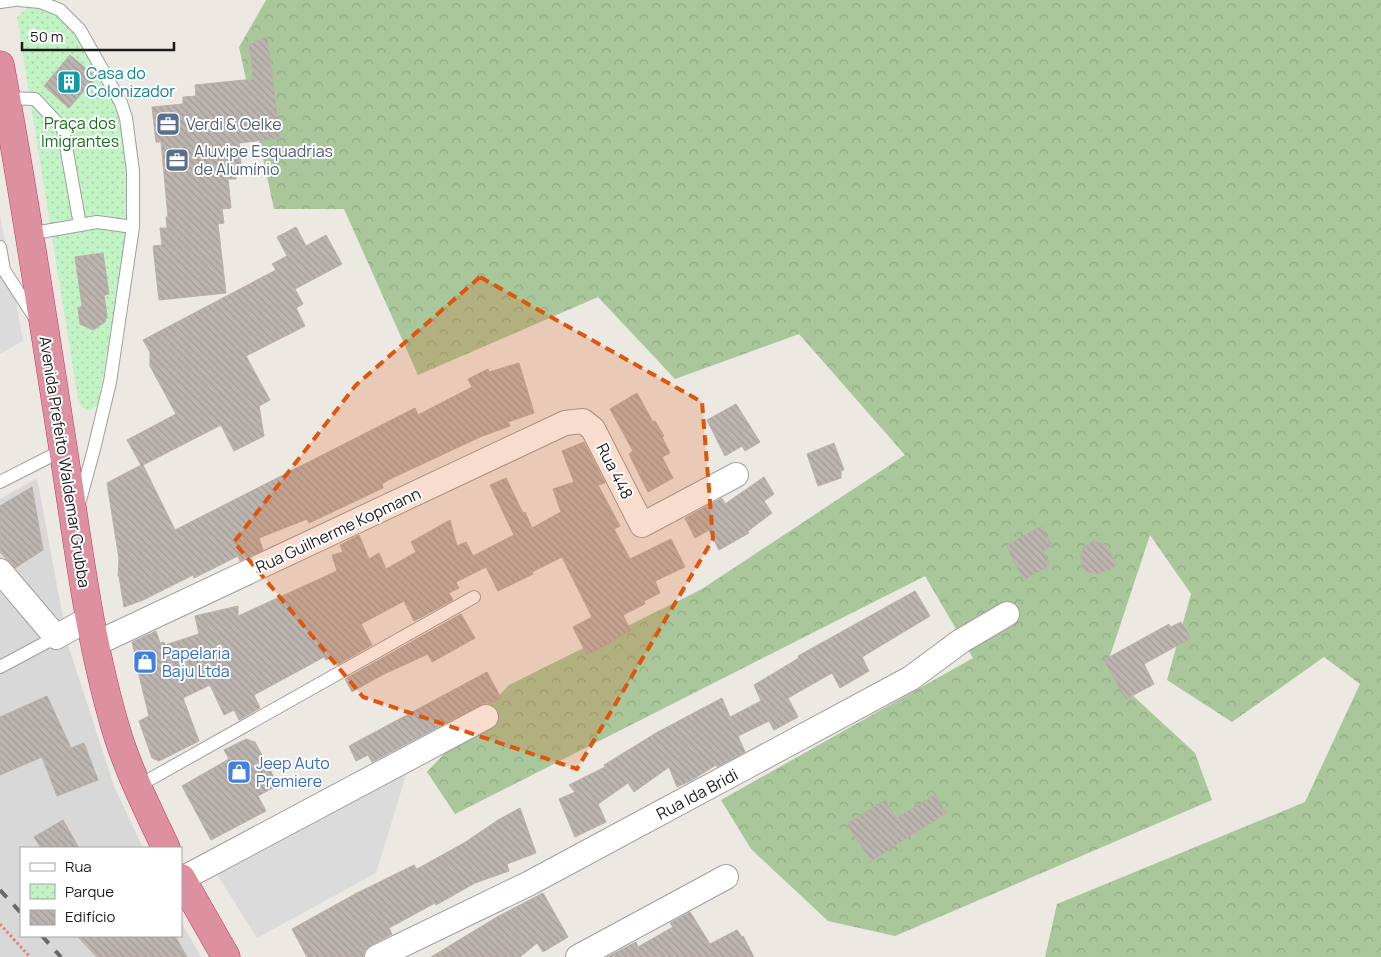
<svg xmlns="http://www.w3.org/2000/svg" width="1381" height="957" font-family="Manrope,sans-serif">
	<style>
		.residential { fill: #d9d8d8 }
		.forest { fill: url(#forest-crowns) }
		.park { fill: url(#park-dots) }
		.parking { fill: #dbdbdb }
		.building { fill: url(#building-back-hatch); stroke: #bcafa6 }
		.lines { fill: none; stroke-linecap: round; stroke-linejoin: round }
		.lane-casing { stroke: #9f9f9f; stroke-width: 14 }
		.street-casing { stroke: #9f9f9f; stroke-width: 26 }
		.highway-casing { stroke: #c43569; stroke-width: 29 }
		.path { stroke: #eb7d74; stroke-width: 3; stroke-dasharray: 2.5 2.5; stroke-linecap: butt }
		.lane { stroke: #fff; stroke-width: 12 }
		.street { stroke: #fff; stroke-width: 24 }
		.highway { stroke: #dc90a0; stroke-width: 28 }
		.rail { stroke: #696969; stroke-width: 4; stroke-dasharray: 10 10; stroke-linecap: butt }
		.marked { fill: #de560d; fill-opacity: 0.2; stroke: #de560d; stroke-width: 4; stroke-dasharray: 10 6; stroke-linejoin: round }
		.labels { text-anchor: middle; dominant-baseline: central; stroke-width: 4; stroke-linejoin: round; paint-order: stroke }
		.culture-label { font-size: 16px; fill: #0d838f; stroke: #fff; text-anchor: start }
		.park-label { font-size: 16px; fill: #166d1b; stroke: #fff }
		.service-label { font-size: 16px; fill: #4e5e75; stroke: #fff; text-anchor: start }
		.street-label { font-size: 16px; fill: #1b1b1b; stroke: #fff }
		.shop-label { font-size: 16px; fill: #366cbe; stroke: #fff; text-anchor: start }
	</style>
	<defs>
		<pattern id="forest-crowns" width="20" height="18" patternUnits="userSpaceOnUse" patternTransform="scale(1.25)"><rect width="20" height="18" fill="#a9c79b"/><path d="M2 6a3 3 0 1 1 6 0M12 15a3 3 0 1 1 6 0" fill="none" stroke="#91aa85"/></pattern>
		<pattern id="park-dots" width="8" height="8" patternUnits="userSpaceOnUse" patternTransform="scale(1.25)"><rect width="8" height="8" fill="#c2f3c5"/><path d="M2 2h.1M6 6h.1" fill="none" stroke="#a6d0a9" stroke-width="1.8" stroke-linecap="round"/></pattern>
		<pattern id="building-back-hatch" width="6" height="6" patternUnits="userSpaceOnUse" patternTransform="scale(1.25)"><rect width="6" height="6" fill="#bcb4af"/><path d="M-1 5l2 2M0 0l6 6M5-1l2 2" fill="none" stroke="#a19a96"/></pattern>
	</defs>
	<rect width="100%" height="100%" fill="#ece8e2"/>
	<path class="residential" d="M 37,478 L 68,645 L 114,786 L 143,848 L 21,848 L 21,936 L 181,936 L 181,922 L 201,957 L 0,957 L 0,499 Z"/>
	<path class="forest" d="M 266,0 L 1381,0 L 1381,957 L 1045,957 L 1057,904 L 1305,802 L 1360,684 L 1324,657 L 1232,722 L 1167,680 L 1191,594 L 1150,535 L 1110,656 L 1130,693 L 1195,753 L 1212,800 L 895,936 L 828,921 L 751,849 L 721,800 L 973,658 L 925,576 L 455,814 L 427,772 L 509,685 L 702,589 L 905,455 L 799,334 L 675,379 L 598,297 L 418,375 L 344,209 L 274,209 L 239,47 Z"/>
	<path class="park" d="M 32,6 L 50,9 L 76,31 L 117,103 L 124,124 L 129,196 L 126,245 L 98,404 L 93,409 L 87,411 L 81,406 L 78,399 L 17,17 L 26,9 Z"/>
	<path class="parking" d="M 0,215 L 23,341 L 0,354 Z
		M 407,772 L 376,873 L 257,938 L 213,868 Z"/>
	<path class="building" d="M 267,36 L 280,138 L 239,143 L 241,164 L 234,165 L 236,179 L 228,179 L 231,208 L 222,209 L 224,223 L 218,224 L 226,293 L 159,300 L 153,246 L 162,245 L 160,228 L 167,228 L 166,217 L 168,217 L 161,142 L 156,142 L 152,107 L 183,104 L 183,97 L 196,96 L 195,85 L 254,79 L 249,45 Z
		M 70,55 L 96,77 L 69,108 L 44,86 Z
		M 296,227 L 306,246 L 326,235 L 342,264 L 295,289 L 303,304 L 296,308 L 305,326 L 246,356 L 270,400 L 259,406 L 264,436 L 234,451 L 221,425 L 143,465 L 175,530 L 415,408 L 418,415 L 472,387 L 468,379 L 488,369 L 489,372 L 519,363 L 534,413 L 508,422 L 510,426 L 480,437 L 388,480 L 382,484 L 383,488 L 309,523 L 307,519 L 259,538 L 263,550 L 240,561 L 238,556 L 194,578 L 193,575 L 143,600 L 124,607 L 119,576 L 118,576 L 119,559 L 107,483 L 141,465 L 127,440 L 176,414 L 150,366 L 150,352 L 143,340 L 276,270 L 272,264 L 287,256 L 277,237 Z
		M 103,253 L 109,294 L 104,295 L 107,315 L 105,322 L 93,330 L 80,324 L 78,308 L 82,306 L 75,257 Z
		M 637,393 L 653,422 L 655,421 L 664,436 L 662,437 L 670,453 L 662,457 L 673,478 L 648,492 L 629,454 L 633,451 L 610,409 Z
		M 736,404 L 760,442 L 745,451 L 742,446 L 725,456 L 707,420 Z
		M 584,442 L 605,483 L 598,485 L 620,526 L 614,529 L 630,559 L 671,539 L 685,567 L 655,581 L 660,593 L 644,601 L 645,604 L 623,615 L 631,631 L 587,655 L 573,627 L 592,617 L 562,557 L 532,572 L 533,574 L 498,591 L 486,567 L 456,582 L 459,588 L 449,593 L 453,600 L 414,621 L 404,601 L 361,624 L 372,645 L 337,665 L 332,657 L 326,660 L 324,657 L 254,695 L 260,708 L 239,720 L 234,710 L 224,715 L 210,685 L 183,698 L 199,741 L 159,761 L 152,758 L 139,721 L 149,716 L 134,655 L 135,654 L 132,642 L 156,631 L 160,643 L 164,642 L 165,645 L 199,634 L 195,616 L 238,606 L 238,616 L 337,571 L 332,555 L 343,552 L 340,545 L 359,535 L 369,559 L 379,553 L 386,569 L 416,552 L 411,542 L 450,520 L 457,546 L 466,542 L 473,556 L 514,535 L 490,485 L 506,478 L 523,513 L 525,512 L 532,528 L 561,512 L 553,489 L 574,482 L 562,451 Z
		M 834,443 L 844,470 L 841,471 L 841,478 L 818,486 L 807,454 Z
		M 764,477 L 774,494 L 764,501 L 772,513 L 748,531 L 749,533 L 719,550 L 709,530 L 695,538 L 685,518 L 722,498 L 725,504 Z
		M 32,487 L 43,550 L 15,568 L 0,552 L 0,506 Z
		M 1041,526 L 1052,546 L 1043,551 L 1050,565 L 1024,580 L 1006,546 Z
		M 1094,541 L 1106,545 L 1117,565 L 1098,574 L 1085,571 L 1080,560 L 1083,548 Z
		M 915,591 L 930,616 L 862,657 L 869,671 L 840,688 L 832,673 L 788,698 L 798,717 L 774,730 L 769,721 L 738,736 L 745,752 L 717,767 L 716,765 L 692,780 L 677,787 L 669,767 L 634,792 L 628,783 L 598,804 L 606,822 L 575,837 L 559,799 L 575,792 L 569,785 L 605,767 L 604,765 L 656,733 L 722,698 L 730,717 L 761,701 L 754,685 L 799,658 L 798,656 Z
		M 461,614 L 475,638 L 432,662 L 428,654 L 382,675 L 352,692 L 345,679 Z
		M 1181,622 L 1191,638 L 1144,664 L 1154,684 L 1126,699 L 1104,660 L 1169,624 L 1171,627 Z
		M 487,672 L 501,698 L 490,704 L 486,703 L 480,705 L 372,762 L 368,755 L 356,761 L 349,746 Z
		M 47,696 L 71,748 L 84,743 L 98,780 L 57,796 L 42,757 L 0,775 L 0,717 Z
		M 246,739 L 255,742 L 278,785 L 258,796 L 266,811 L 211,840 L 182,786 L 229,759 L 224,750 Z
		M 935,795 L 946,813 L 871,861 L 847,824 L 885,800 L 896,818 Z
		M 520,808 L 536,853 L 507,864 L 509,871 L 475,883 L 436,905 L 435,903 L 389,928 L 392,934 L 371,945 L 365,950 L 363,957 L 307,957 L 292,929 L 355,894 L 414,865 L 417,869 L 464,843 L 498,820 Z
		M 63,820 L 79,848 L 41,848 L 34,837 Z
		M 543,893 L 568,937 L 543,952 L 537,943 L 520,957 L 431,957 L 497,917 Z
		M 690,912 L 710,944 L 737,930 L 742,937 L 743,936 L 754,957 L 607,957 L 636,942 L 638,947 L 673,927 L 670,923 Z
		M 77,936 L 175,936 L 187,957 L 97,957 Z"/>
	<g class="lines">
		<g class="lane-casing">
			<path id="lane" d="M 19,0 L 40,2 L 60,10 L 80,30 L 121,103 L 126,118 L 133,171 L 133,227 L 110,382 L 94,449 L 79,504
				M 0,2 L 14,0
				M 5,101 L 6,98 L 35,99 L 63,129 L 80,225
				M 29,234 L 97,222 L 133,227
				M 0,247 L 4,270 L 37,321
				M 0,482 L 63,450
				M 0,667 L 56,637
				M 138,786 L 474,597"/>
		</g>
		<g class="street-casing">
			<path id="street" d="M 0,571 L 56,637 L 90,618
				M 95,644 L 565,423 L 583,421 L 593,429 L 642,525 L 736,475
				M 182,879 L 486,717
				M 377,957 L 528,884 L 911,678 L 961,641 L 1007,614
				M 578,957 L 726,877"/>
		</g>
		<g class="highway-casing">
			<path id="highway" d="M 0,65 C 24,192 43,320 63,448 C 78,543 89,641 117,733 C 129,772 149,812 166,848
				M 181,878 L 226,957"/>
		</g>
		<path class="path" d="M 0,924 L 30,957"/>
		<use href="#lane" class="lane"/>
		<use href="#street" class="street"/>
		<use href="#highway" class="highway"/>
		<path class="rail" d="M 0,890 L 21,913
			M 42,936 L 61,957"/>
	</g>
	<path class="marked" d="M 480,277 L 702,402 L 713,539 L 577,769 L 363,697 L 234,542 L 356,385 Z"/>
	<defs>
		<g id="building-square" transform="scale(1.25)"><rect x="-9" y="-9" width="18" height="18" rx="4" fill="#0f9aa8" stroke="#fff"/><path d="M-4-6H4V6H1V3H-1V6H-4ZM-2.5-4.3h1.7v1.8h-1.7ZM.8-4.3h1.7v1.8H.8ZM-2.5-1h1.7V.8h-1.7ZM.8-1h1.7V.8H.8Z" fill="#fff"/></g>
		<g id="office-square" transform="scale(1.25)"><rect x="-9" y="-9" width="18" height="18" rx="4" fill="#5c6f8a" stroke="#fff"/><path d="M-6-3h4V-5.5h4V-3h4V5H-6ZM-1-4.5V-3h2v-1.5ZM-6 0V1H6V0Z" fill="#fff"/></g>
		<g id="shop-square" transform="scale(1.25)"><rect x="-9" y="-9" width="18" height="18" rx="4" fill="#3f7fe0" stroke="#fff"/><path d="M-5-2.5h2.3a2.7 3.5 0 0 1 5.4 0H5L5.5 6h-11ZM-1.5-2.5h3a1.5 2.3 0 0 0-3 0Z" fill="#fff"/></g>
	</defs>
	<g fill-rule="evenodd">
		<use href="#building-square" x="69" y="82"/>
		<use href="#office-square" x="168" y="124"/>
		<use href="#office-square" x="177" y="160"/>
		<use href="#shop-square" x="145" y="662"/>
		<use href="#shop-square" x="239" y="772"/>
	</g>
	<g class="labels">
		<g class="culture-label">
			<text x="86" y="73">Casa do<tspan x="86" dy="18">Colonizador</tspan></text>
		</g>
		<g class="park-label">
			<text x="80" y="123">Praça dos<tspan x="80" dy="18">Imigrantes</tspan></text>
		</g>
		<g class="service-label">
			<text x="186" y="124">Verdi &amp; Oelke</text>
			<text x="194" y="151">Aluvipe Esquadrias<tspan x="194" dy="18">de Alumínio</tspan></text>
		</g>
		<g class="street-label">
			<text transform="translate(65 462) rotate(81)">Avenida Prefeito Waldemar Grubba</text>
			<text transform="translate(615 471) rotate(63)">Rua 448</text>
			<text transform="translate(338 530) rotate(-25)">Rua Guilherme Kopmann</text>
			<text transform="translate(697 794) rotate(-28)">Rua Ida Bridi</text>
		</g>
		<g class="shop-label">
			<text x="162" y="653">Papelaria<tspan x="162" dy="18">Baju Ltda</tspan></text>
			<text x="256" y="763">Jeep Auto<tspan x="256" dy="18">Premiere</tspan></text>
		</g>
	</g>
	<rect x="20" y="847" width="162" height="90" fill="#ffffff" stroke="#a4a4a4"/>
	<rect x="30" y="863" width="25" height="8" fill="#ffffff" stroke="#a4a4a4"/>
	<text x="65" y="872" font-size="15" fill="#1b1b1b">Rua</text>
	<rect x="30" y="884" width="25" height="15" fill="url(#park-dots)" stroke="#a4a4a4"/>
	<text x="65" y="897" font-size="15" fill="#1b1b1b">Parque</text>
	<rect x="30" y="910" width="25" height="15" fill="url(#building-back-hatch)" stroke="#a4a4a4"/>
	<text x="65" y="922" font-size="15" fill="#1b1b1b">Edifício</text>
	<path d="M22 42v8h152v-8" fill="none" stroke="#1b1b1b" stroke-width="2.5"/>
	<text x="30" y="42" font-size="15" fill="#1b1b1b" stroke="#ffffff" stroke-width="4" paint-order="stroke">50 m</text>
</svg>
